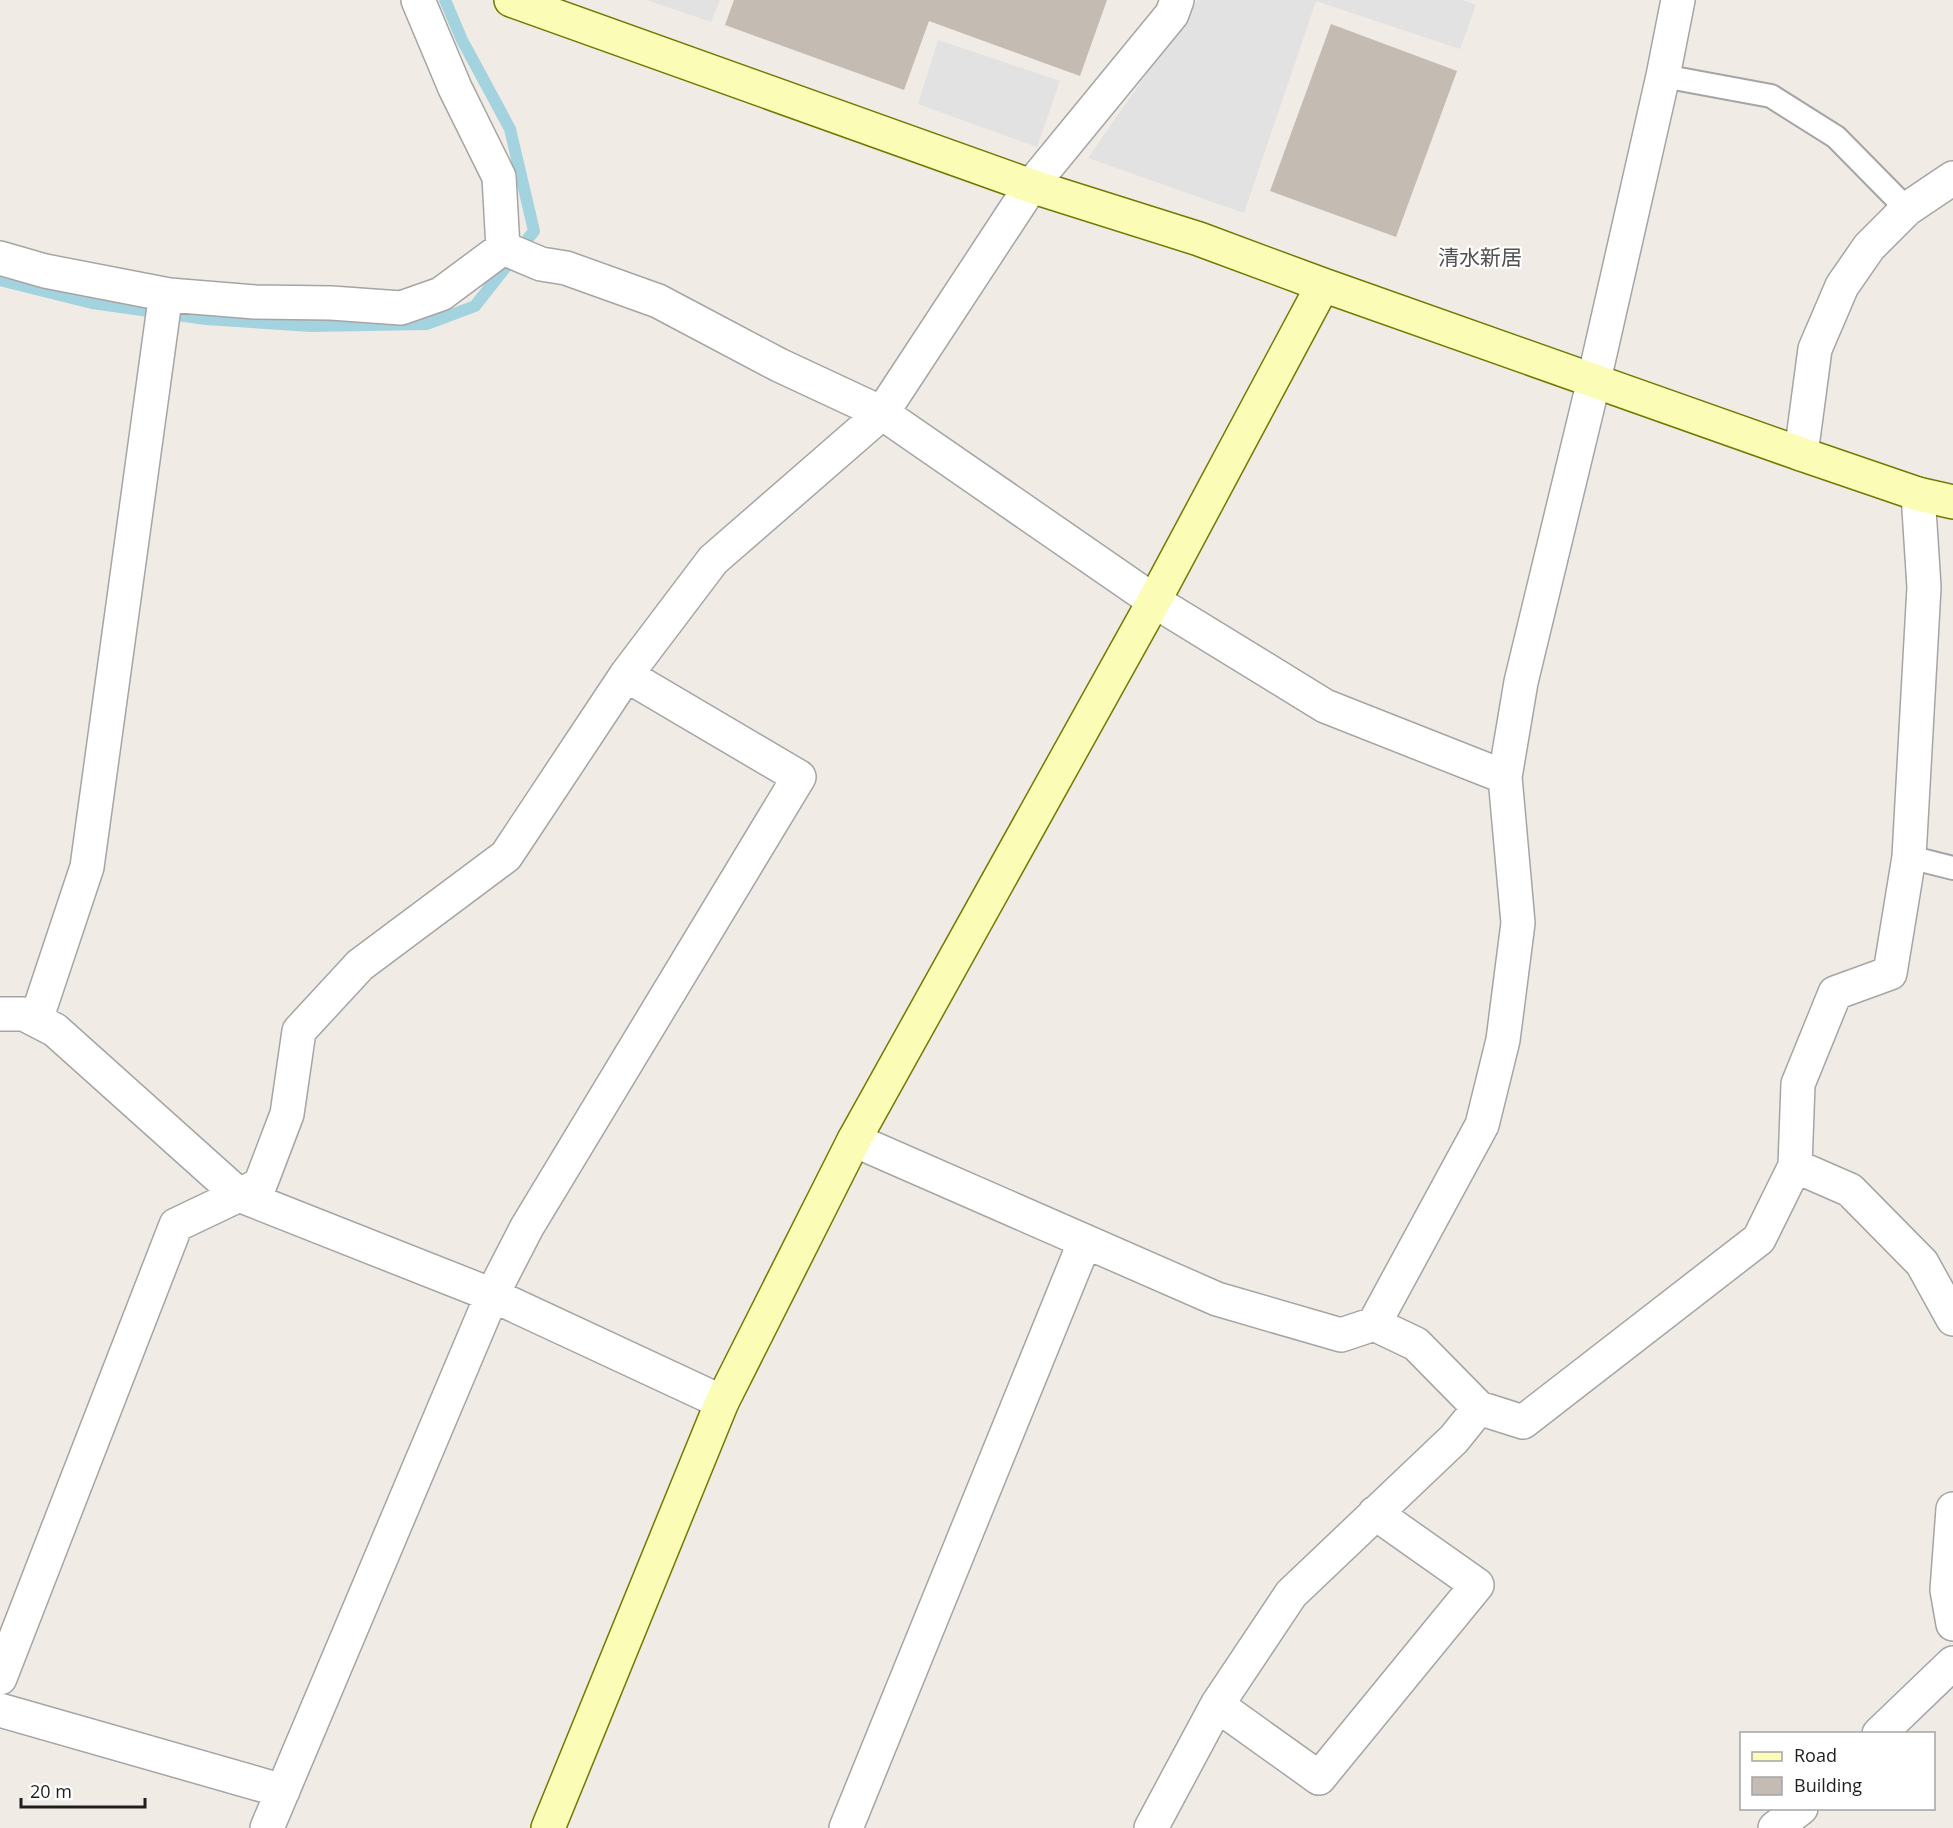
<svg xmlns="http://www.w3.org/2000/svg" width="1953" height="1828" font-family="'Open Sans','Noto Sans JP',sans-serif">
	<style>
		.parking { fill: #e2e2e2 }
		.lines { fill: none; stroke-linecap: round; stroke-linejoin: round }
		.stream { stroke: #a3d3df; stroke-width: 12 }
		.building { fill: #c4bbb3 }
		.lane-casing { stroke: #a5a5a5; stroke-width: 26 }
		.street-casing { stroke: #a5a5a5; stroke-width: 36 }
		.secondary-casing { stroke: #717a01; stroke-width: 36 }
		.lane { stroke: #fff; stroke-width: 22 }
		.street { stroke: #fff; stroke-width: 33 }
		.secondary { stroke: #fbfcb6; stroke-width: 33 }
		.labels { text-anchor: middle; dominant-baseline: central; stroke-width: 4.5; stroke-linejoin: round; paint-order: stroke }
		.quarter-label { font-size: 21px; fill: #515151; stroke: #fff }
	</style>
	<rect width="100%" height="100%" fill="#f0ebe4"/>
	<path class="parking" d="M 647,0 L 720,0 L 711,22 Z
		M 1198,0 L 1463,0 L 1476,5 L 1460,49 L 1316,1 L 1244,213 L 1088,158 Z
		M 938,40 L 1060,81 L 1037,147 L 918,104 Z"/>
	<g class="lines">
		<path class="stream" d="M 0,280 L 92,303 L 206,319 L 311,326 L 427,324 L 475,306 L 534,231 L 510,129 L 462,40 L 445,0"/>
	</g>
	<path class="building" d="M 734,0 L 1107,0 L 1080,76 L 929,21 L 904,90 L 725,25 Z
		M 1331,24 L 1457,71 L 1396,237 L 1270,191 Z"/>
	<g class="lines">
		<g class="lane-casing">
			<path id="lane" d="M 1663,76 L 1771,96 L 1836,137 L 1907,209
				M 1909,857 L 1953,868"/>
		</g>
		<g class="street-casing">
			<path id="street" d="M 503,248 L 541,264 L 566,268 L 658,301 L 779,365 L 882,413 L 1154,601 L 1325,706 L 1505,777
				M 0,258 L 45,271 L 169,295 L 255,302 L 331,303 L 401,308 L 441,294 L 503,248 L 499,177 L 455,88 L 418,0
				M 1801,454 L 1815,349 L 1842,286 L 1869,247 L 1907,209 L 1953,178
				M 0,1014 L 24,1014 L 55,1030 L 239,1195 L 492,1295 L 722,1402
				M 36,1020 L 87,867 L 164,307 L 169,295
				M 854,1140 L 1217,1299 L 1341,1335 L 1374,1324 L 1482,1125 L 1503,1040 L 1518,923 L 1505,777 L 1521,682 L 1594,380 L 1663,76 L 1678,0
				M 1795,1166 L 1850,1190 L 1922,1263 L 1953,1319
				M 1374,1324 L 1416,1344 L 1479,1408
				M 1953,1509 L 1947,1590 L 1953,1624
				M 0,1678 L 176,1225 L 260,1185 L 287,1114 L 299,1031 L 360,965 L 506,856 L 626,675 L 713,560 L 882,413 L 1031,186 L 1172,14 L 1177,0
				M 1217,1705 L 1319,1778 L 1477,1585 L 1375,1513
				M 0,1710 L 283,1791
				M 1879,1734 L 1953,1663
				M 267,1828 L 492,1295 L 527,1227 L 799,777 L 626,675
				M 846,1828 L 1085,1241
				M 1151,1828 L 1217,1705 L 1291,1594 L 1454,1439 L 1479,1408 L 1523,1422 L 1759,1239 L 1795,1166 L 1798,1084 L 1835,993 L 1890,973 L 1909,857 L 1924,587 L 1918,494
				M 1775,1828 L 1801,1808"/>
		</g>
		<g class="secondary-casing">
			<path id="secondary" d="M 511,0 L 1031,186 L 1199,239 L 1323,285 L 1801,454 L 1918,494 L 1953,502
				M 548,1828 L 722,1402 L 854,1140 L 1154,601 L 1323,285"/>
		</g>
		<use href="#lane" class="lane"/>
		<use href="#street" class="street"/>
		<use href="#secondary" class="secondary"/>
	</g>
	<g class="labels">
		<g class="quarter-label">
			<text x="1480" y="257">清水新居</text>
		</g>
	</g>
	<rect x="1740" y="1732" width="195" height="78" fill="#ffffff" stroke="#a5a5a5" stroke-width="1.5"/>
	<rect x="1752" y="1752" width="30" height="9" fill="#fbfcb6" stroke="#a5a5a5" stroke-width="1.5"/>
	<text x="1794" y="1762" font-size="18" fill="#1e1e1e">Road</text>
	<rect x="1752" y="1777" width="30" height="18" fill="#c4bbb3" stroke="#a5a5a5" stroke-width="1.5"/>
	<text x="1794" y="1792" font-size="18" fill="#1e1e1e">Building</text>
	<path d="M21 1798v9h124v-9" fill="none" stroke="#1e1e1e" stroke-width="3"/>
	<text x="30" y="1798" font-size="18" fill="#1e1e1e" stroke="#ffffff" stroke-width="4.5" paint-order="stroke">20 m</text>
</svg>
